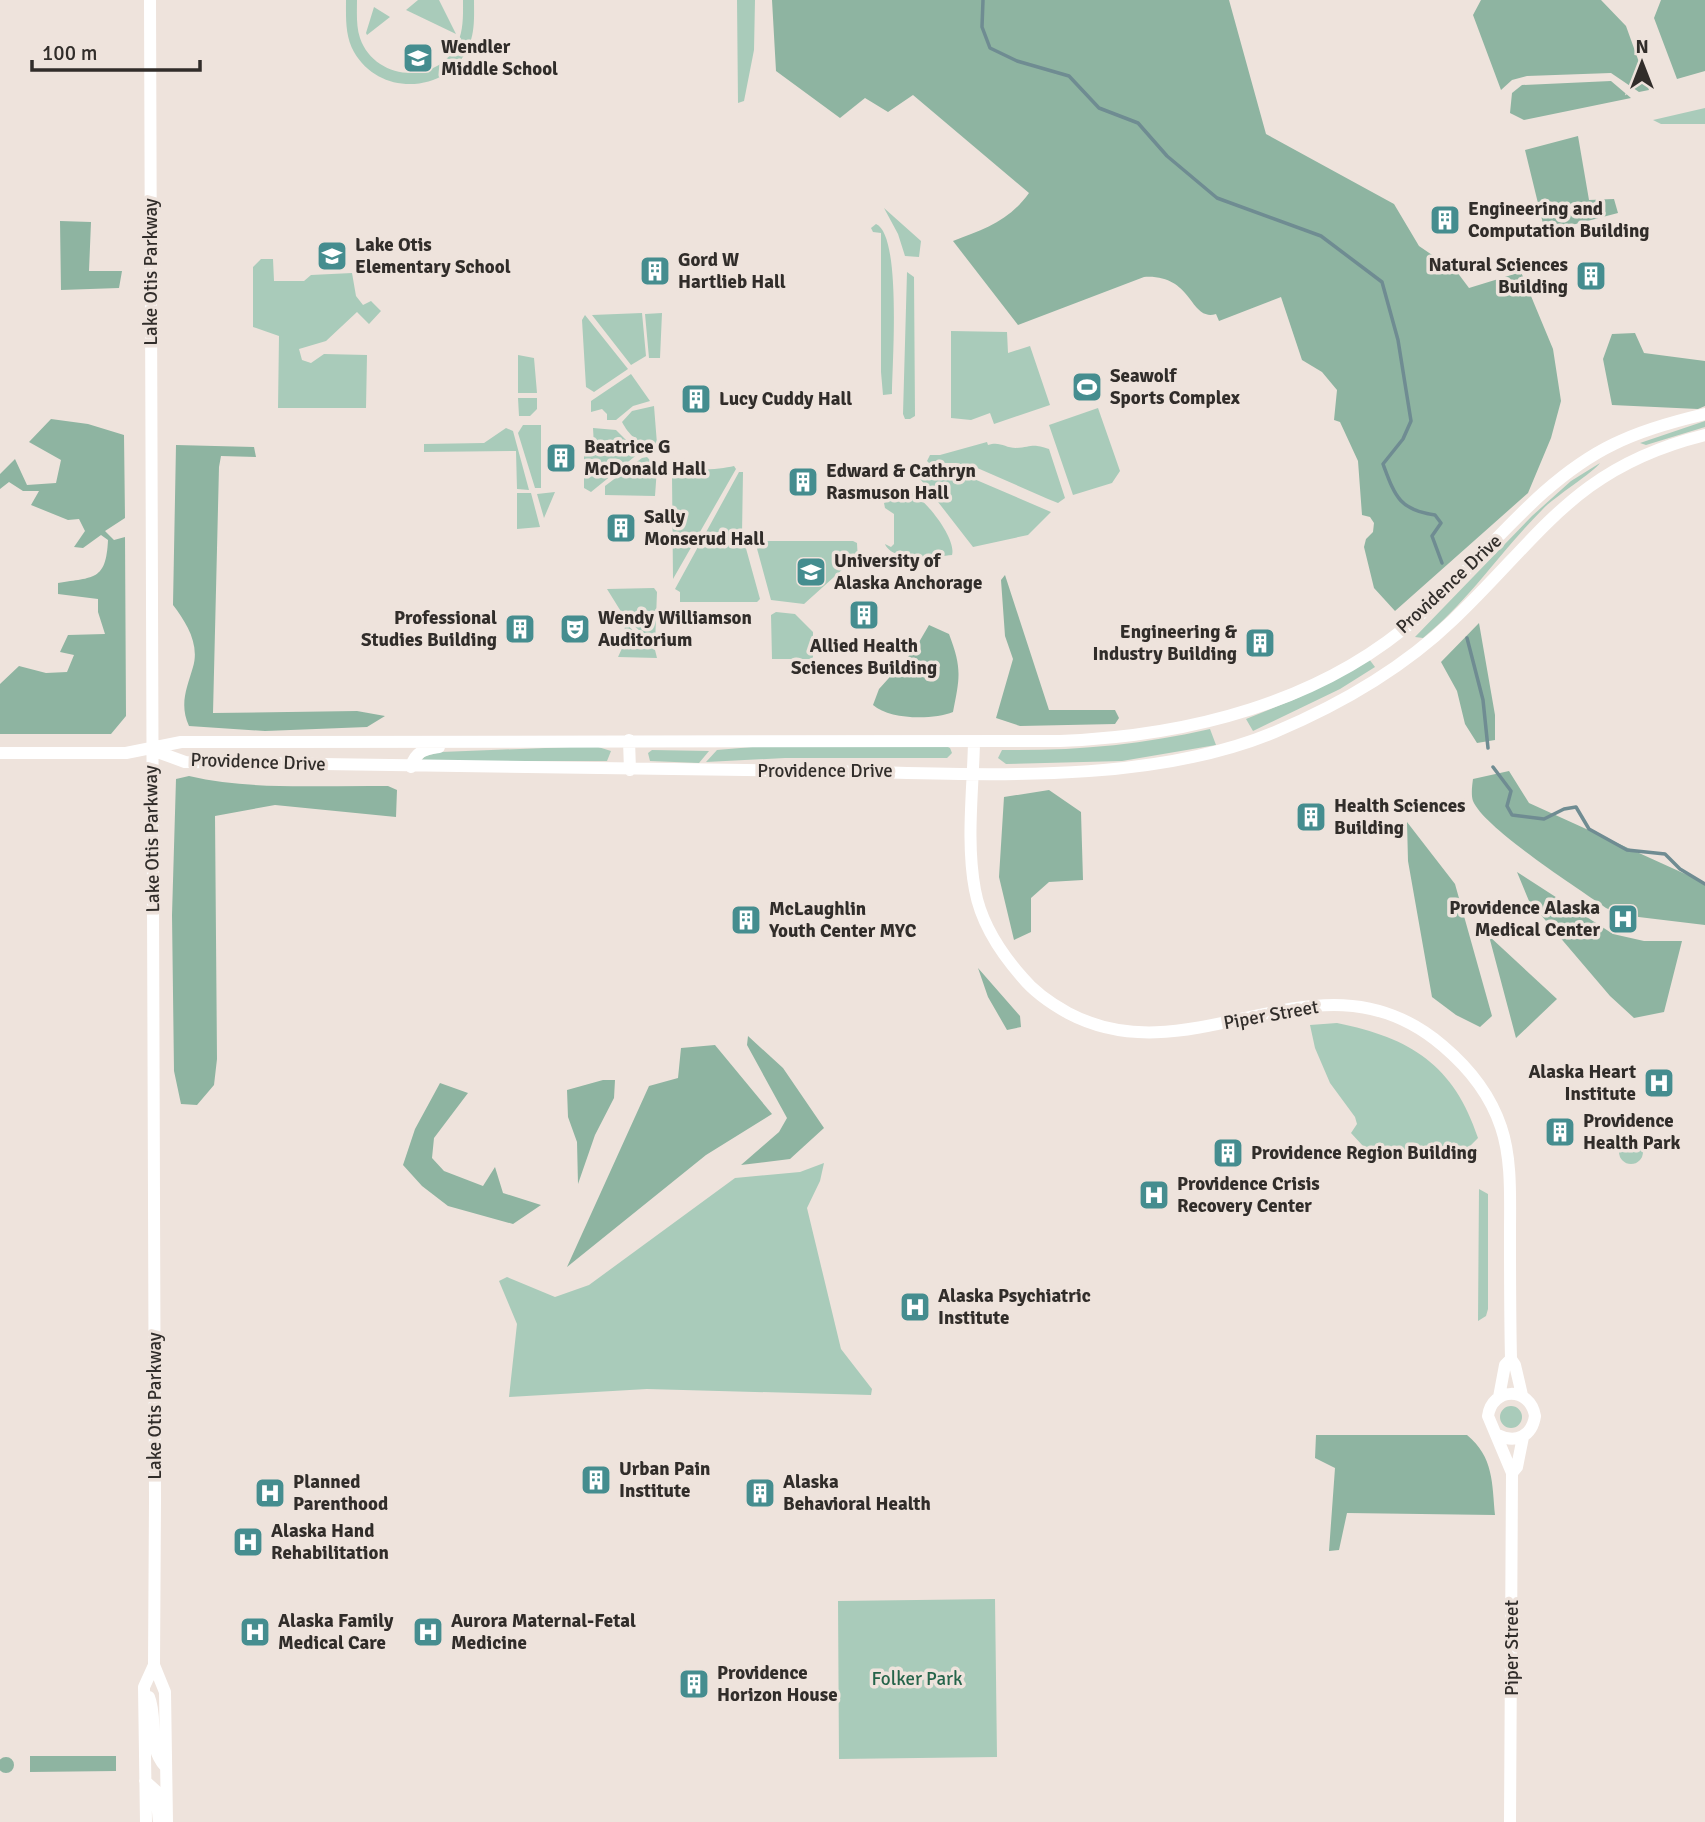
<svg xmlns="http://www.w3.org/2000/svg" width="1705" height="1822" font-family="Signika,sans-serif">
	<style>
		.green { fill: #a9cbba }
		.forest { fill: #8eb4a1 }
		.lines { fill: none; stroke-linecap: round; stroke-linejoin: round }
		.stream { stroke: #6f8c92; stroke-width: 3.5 }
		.secondary { stroke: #fff; stroke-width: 12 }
		.labels { text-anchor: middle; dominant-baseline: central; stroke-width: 7; stroke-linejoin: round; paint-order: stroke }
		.poi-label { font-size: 19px; font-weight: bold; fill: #312d2a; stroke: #eee3dc; text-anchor: start }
		.street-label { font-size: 19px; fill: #312d2a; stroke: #eee3dc }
		.park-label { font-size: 19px; fill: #25644a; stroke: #eee3dc }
	</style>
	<rect width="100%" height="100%" fill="#eee3dc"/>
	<path class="green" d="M 346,0 L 357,0 C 357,13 356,26 360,38 C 374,79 433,86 455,48 C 464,33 463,16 463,0 L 474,0 C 474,14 475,29 470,43 C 452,93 381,99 354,52 C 345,36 346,18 346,0 Z
		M 418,0 L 439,0 L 456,34 L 406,10 Z
		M 737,0 L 755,0 L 754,50 L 744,101 L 738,103 Z
		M 374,7 L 390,17 L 367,35 L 366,33 Z
		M 1705,108 L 1705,124 L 1661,124 L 1653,120 Z
		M 884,208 L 921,241 L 919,257 L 905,256 L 898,234 Z
		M 876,224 C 902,235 892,365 892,394 L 883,395 L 881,372 L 881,233 L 873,232 L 871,228 Z
		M 261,259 L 273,259 L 274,281 L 304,281 L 311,275 L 352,273 L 356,296 L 363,305 L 371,301 L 381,311 L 369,324 L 357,312 L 326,341 L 299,349 L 302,360 L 311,363 L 324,354 L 367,355 L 366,408 L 278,408 L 279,336 L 253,327 L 253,267 Z
		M 907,272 L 914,277 L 915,416 L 910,419 L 905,419 L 903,414 Z
		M 642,313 L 646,356 L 631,365 L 592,315 Z
		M 662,313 L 660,358 L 649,358 L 645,314 Z
		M 585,315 L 628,369 L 594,392 L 586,387 L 582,320 Z
		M 951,331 L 1007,332 L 1008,353 L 1030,346 L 1050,405 L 994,424 L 990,413 L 971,420 L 951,418 Z
		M 518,355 L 534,358 L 537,393 L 518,393 Z
		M 631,374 L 650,401 L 633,406 L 616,420 L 607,420 L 607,414 L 602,409 L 591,412 L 591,401 Z
		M 518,398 L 537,398 L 537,409 L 530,416 L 519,416 Z
		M 654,406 L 657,444 C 640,447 629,435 622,422 L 632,411 Z
		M 1098,408 L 1120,471 L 1112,483 L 1073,495 L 1049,425 Z
		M 1705,421 L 1705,427 L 1646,445 L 1640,443 Z
		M 523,425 L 541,425 L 541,488 L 535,488 L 518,433 Z
		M 506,428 L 513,431 L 529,490 L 517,489 L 516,451 L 424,452 L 424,444 L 484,443 Z
		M 593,428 L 616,430 L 639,453 L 591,492 L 584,488 L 584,454 L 594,446 Z
		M 987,442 L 988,445 C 1000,441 1005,448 1016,448 C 1032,447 1032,443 1049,449 L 1065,498 L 1058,503 L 1048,499 L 975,467 L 956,463 L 929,463 L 927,461 L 930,455 L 940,455 Z
		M 647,457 L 657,468 L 655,496 L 605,495 L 605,486 L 642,458 Z
		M 1600,463 C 1593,473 1555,496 1542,510 C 1500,552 1469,601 1423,638 L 1415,637 L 1532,516 L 1571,481 Z
		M 734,466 L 736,469 L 673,579 L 672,476 C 680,470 719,470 734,466 Z
		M 914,471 L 967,476 L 1051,512 L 1028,535 L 973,547 Z
		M 739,472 L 743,472 L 742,534 L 760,599 L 757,602 L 680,602 L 680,592 L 675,589 Z
		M 906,490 C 922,494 957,538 952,555 C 934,557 892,562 885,544 L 891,547 L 894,544 L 894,514 L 885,508 L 884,503 Z
		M 555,492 L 544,518 L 537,494 Z
		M 517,493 L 531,493 L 540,527 L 517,529 Z
		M 759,541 L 853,541 L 857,543 L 858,563 L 854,567 L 844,568 L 804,604 L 771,600 L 756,545 Z
		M 654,588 L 657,592 L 655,644 L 625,618 L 607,589 Z
		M 776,612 L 795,614 L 813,632 L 813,659 L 772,659 L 771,615 Z
		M 625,623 L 655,650 L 657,658 L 618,657 L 624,644 Z
		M 1369,659 L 1375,667 L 1340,689 L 1253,731 L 1246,719 L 1300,697 Z
		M 1210,729 L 1216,745 L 1122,761 L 1006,764 L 998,758 L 1002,750 C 1074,751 1140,745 1210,729 Z
		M 775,745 L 944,745 L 950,748 L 952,753 L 947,758 L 785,758 L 706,762 L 717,750 Z
		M 595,746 L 611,751 L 607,761 L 421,761 L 425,756 L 441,752 Z
		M 652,750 L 709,751 L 699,763 L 650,761 L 648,753 Z
		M 1337,1023 C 1411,1038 1454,1065 1478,1138 L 1466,1150 C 1433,1148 1405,1145 1375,1159 L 1351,1133 L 1357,1124 L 1355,1117 L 1330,1083 L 1315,1048 L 1310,1025 Z
		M1619 1152a12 12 0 1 1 24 0a12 12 0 1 1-24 0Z
		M 824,1163 L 820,1181 L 807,1208 L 841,1349 L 872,1389 L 871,1395 L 647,1389 L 509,1397 L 517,1324 L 499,1281 L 507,1277 L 555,1297 L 589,1285 L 735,1178 L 800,1172 Z
		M 1479,1189 L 1488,1194 L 1488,1309 L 1486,1316 L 1478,1321 Z
		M1500 1417a11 11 0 1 1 22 0a11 11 0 1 1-22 0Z
		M 995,1599 L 997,1757 L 839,1759 L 838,1601 Z"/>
	<path class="forest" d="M 772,0 L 1229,0 L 1266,134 L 1394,204 L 1419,246 L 1457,272 L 1469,288 L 1521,272 L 1553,349 L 1561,401 L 1551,438 L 1528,493 L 1395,611 L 1374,588 L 1364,547 L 1366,539 L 1373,532 L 1374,523 L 1370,517 L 1362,515 L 1358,461 L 1340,422 L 1334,420 L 1337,390 L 1322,372 L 1302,360 L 1281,297 L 1219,321 L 1216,314 C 1189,322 1194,274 1144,277 L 1018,325 L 953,241 C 985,229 1009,221 1029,193 L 913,95 L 888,112 L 865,98 L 840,118 L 776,71 Z
		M 1481,0 L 1601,0 L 1626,26 L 1649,90 L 1639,92 L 1611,73 L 1527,76 L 1512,80 L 1501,90 L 1473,15 Z
		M 1661,0 L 1705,0 L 1705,71 L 1677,79 L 1654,18 Z
		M 1611,81 L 1631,98 L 1524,120 L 1510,113 L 1512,93 L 1522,85 Z
		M 1578,136 L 1589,200 L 1614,199 L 1618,213 L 1545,232 L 1525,150 Z
		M 60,221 L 91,222 L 89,271 L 122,271 L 119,288 L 61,290 Z
		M 1635,333 L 1644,353 L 1705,361 L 1705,406 L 1698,409 L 1612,405 L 1603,359 L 1612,334 Z
		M 51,419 L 88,424 L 124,435 L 125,518 L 105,531 L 114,540 L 125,537 L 126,716 L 111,734 L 0,734 L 0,684 L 19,666 L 46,673 L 67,672 L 74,655 L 60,652 L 68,635 L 105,634 L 98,612 L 98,599 L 58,594 L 58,583 C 94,577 106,581 108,540 L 101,535 L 83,548 L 74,547 L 85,531 L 79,519 L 68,520 L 31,505 L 39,491 L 23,491 L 9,482 L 0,489 L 0,474 L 15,459 L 27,485 L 56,483 L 61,460 L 29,442 Z
		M 176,445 L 254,447 L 256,457 L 221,456 L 219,467 L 213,713 L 357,711 L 385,716 L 367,727 L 265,731 L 189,726 C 179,704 187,688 193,667 C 200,644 186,622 173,605 Z
		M 1005,575 L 1049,710 L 1115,710 L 1119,718 L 1115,724 L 1020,726 L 996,718 L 1013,659 L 1005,636 L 1001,580 Z
		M 1479,623 L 1495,715 L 1495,740 L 1477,743 L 1465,724 L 1457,691 L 1441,662 Z
		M 929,625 L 949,634 C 962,668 960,677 953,712 C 933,720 890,720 873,705 L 879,689 L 915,649 Z
		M 1509,771 L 1529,803 L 1705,883 L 1705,925 L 1622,915 L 1606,908 C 1578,888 1485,829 1473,801 C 1471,795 1472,786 1473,779 Z
		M 189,776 C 254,791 321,785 388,786 L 397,790 L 396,817 L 275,805 L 215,816 L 217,1059 L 214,1085 L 197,1105 L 181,1104 L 174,1071 L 172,915 L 176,779 Z
		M 1049,790 L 1081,812 L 1083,880 L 1049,882 L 1031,898 L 1031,932 L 1014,940 L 999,877 L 1004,797 Z
		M 1407,822 L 1455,884 L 1492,1016 L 1480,1027 L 1456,1015 L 1432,997 L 1408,861 Z
		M 1517,872 L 1613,934 L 1644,941 L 1682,941 L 1664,1012 L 1634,1018 L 1610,996 L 1529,901 Z
		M 1489,936 L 1557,999 L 1516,1038 Z
		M 978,968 L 1020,1016 L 1021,1027 L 1007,1030 L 988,997 Z
		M 748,1036 L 783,1068 L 824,1128 L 790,1159 L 741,1165 L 779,1132 L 787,1118 L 747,1045 Z
		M 715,1045 L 772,1114 L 706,1155 L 567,1267 L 649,1086 L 678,1078 L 681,1048 Z
		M 603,1080 L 615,1080 L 614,1098 L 595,1135 L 578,1184 L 577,1142 L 568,1117 L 567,1090 Z
		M 440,1083 L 468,1093 L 434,1138 L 432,1158 L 444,1171 L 483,1186 L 495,1167 L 503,1193 L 541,1205 L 513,1224 L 448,1206 L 422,1186 L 403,1165 L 415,1129 Z
		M 1316,1435 L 1467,1435 C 1494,1457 1492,1484 1495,1515 L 1347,1513 L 1339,1550 L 1329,1551 L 1335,1468 L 1315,1458 Z
		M 30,1756 L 116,1756 L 116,1771 L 30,1772 Z
		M-2 1765a8 8 0 1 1 16 0a8 8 0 1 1-16 0Z"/>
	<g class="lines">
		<path class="stream" d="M 983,0 L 982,27 L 990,48 L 1017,61 L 1069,76 L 1099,108 L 1138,123 L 1167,156 L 1217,198 L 1321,236 L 1382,282 L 1398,340 L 1411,421 L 1403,439 L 1383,464 C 1395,496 1399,510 1435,515 L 1441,523 L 1432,536 L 1442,563
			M 1467,638 L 1483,700 L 1488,748
			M 1493,767 L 1511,791 L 1507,806 L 1512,815 L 1544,819 L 1564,809 L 1576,807 L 1589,829 L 1627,850 L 1665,854 L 1680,869 L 1705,884"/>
		<path class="secondary" d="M 629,740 L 630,770
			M 974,742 C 973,790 966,842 975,890 C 981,923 1000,952 1022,977 C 1035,993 1050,1003 1068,1013 C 1196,1081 1320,940 1443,1046 C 1469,1068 1490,1094 1501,1127 C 1512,1159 1510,1198 1510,1232 C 1510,1274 1510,1317 1511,1359 L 1515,1365 L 1522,1395
			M 152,750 L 185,762 C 394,764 604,769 814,771 C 959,772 1138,789 1275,732 C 1339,705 1402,669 1453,620 C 1542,535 1575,467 1705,435
			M 0,753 L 126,753 L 181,742 L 1060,741 C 1188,736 1321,703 1419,616 C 1483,560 1537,481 1614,444 C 1642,430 1675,421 1705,414
			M 411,767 C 415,752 424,749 439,747
			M 1499,1397 L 1505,1365 L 1511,1359
			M 1498,1435 C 1516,1444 1532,1436 1535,1416 C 1530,1386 1492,1387 1488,1416 L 1512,1473 L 1510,1822
			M 1512,1473 L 1517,1467 L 1523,1437
			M 154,1665 L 165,1692 L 167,1822
			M 149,1697 C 158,1719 147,1747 165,1766
			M 145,1781 L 156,1791 L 159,1822
			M 146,1822 L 144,1687 L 154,1665 L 155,1500 L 150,0"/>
	</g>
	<defs>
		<g id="school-square" transform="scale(1.575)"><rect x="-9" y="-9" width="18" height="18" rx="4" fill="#458d8f" stroke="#eee3dc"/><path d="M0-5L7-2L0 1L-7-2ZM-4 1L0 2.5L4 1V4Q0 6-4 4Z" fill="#fff"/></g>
		<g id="building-square" transform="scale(1.575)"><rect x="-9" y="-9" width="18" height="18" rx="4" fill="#458d8f" stroke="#eee3dc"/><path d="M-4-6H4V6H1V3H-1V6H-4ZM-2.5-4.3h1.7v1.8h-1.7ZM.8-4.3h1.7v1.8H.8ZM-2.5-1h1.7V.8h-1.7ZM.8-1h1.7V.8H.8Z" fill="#fff"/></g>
		<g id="stadium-square" transform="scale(1.575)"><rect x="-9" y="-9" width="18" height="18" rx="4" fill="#458d8f" stroke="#eee3dc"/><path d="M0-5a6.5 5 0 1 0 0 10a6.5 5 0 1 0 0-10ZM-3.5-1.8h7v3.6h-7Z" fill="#fff"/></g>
		<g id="university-square" transform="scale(1.575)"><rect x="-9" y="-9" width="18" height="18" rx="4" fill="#458d8f" stroke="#eee3dc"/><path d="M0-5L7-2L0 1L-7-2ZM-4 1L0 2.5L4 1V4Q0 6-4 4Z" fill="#fff"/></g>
		<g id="theatre-square" transform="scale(1.575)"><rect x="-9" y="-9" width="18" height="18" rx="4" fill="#458d8f" stroke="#eee3dc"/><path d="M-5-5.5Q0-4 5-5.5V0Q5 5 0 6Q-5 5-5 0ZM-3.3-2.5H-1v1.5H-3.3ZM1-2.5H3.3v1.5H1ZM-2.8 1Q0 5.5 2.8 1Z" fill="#fff"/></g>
		<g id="hospital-square" transform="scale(1.575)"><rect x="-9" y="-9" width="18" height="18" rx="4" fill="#458d8f" stroke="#eee3dc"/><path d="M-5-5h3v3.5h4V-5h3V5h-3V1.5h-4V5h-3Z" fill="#fff"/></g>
	</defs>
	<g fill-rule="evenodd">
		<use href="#school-square" x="418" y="58"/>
		<use href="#building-square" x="1445" y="220"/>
		<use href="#school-square" x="332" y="256"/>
		<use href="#building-square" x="655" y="271"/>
		<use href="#building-square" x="1591" y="276"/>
		<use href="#stadium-square" x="1087" y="387"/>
		<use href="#building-square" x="696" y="399"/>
		<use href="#building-square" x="561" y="458"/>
		<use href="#building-square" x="803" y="482"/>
		<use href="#building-square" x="621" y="528"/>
		<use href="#university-square" x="811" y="572"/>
		<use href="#building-square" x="864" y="615"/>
		<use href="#building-square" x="520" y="629"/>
		<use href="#theatre-square" x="575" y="629"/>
		<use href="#building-square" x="1260" y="643"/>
		<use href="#building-square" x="1311" y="817"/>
		<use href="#hospital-square" x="1623" y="919"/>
		<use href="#building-square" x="746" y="920"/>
		<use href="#hospital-square" x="1659" y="1083"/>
		<use href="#building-square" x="1560" y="1132"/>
		<use href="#building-square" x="1228" y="1153"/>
		<use href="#hospital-square" x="1154" y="1195"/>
		<use href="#hospital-square" x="915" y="1307"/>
		<use href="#building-square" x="596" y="1480"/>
		<use href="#hospital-square" x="270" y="1493"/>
		<use href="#building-square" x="760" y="1493"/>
		<use href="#hospital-square" x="248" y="1542"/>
		<use href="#hospital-square" x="255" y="1632"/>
		<use href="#hospital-square" x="428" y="1632"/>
		<use href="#building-square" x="694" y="1684"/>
	</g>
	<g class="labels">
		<g class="poi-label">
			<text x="441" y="47">Wendler<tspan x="441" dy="22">Middle School</tspan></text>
			<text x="1468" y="209">Engineering and<tspan x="1468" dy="22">Computation Building</tspan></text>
			<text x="355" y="245">Lake Otis<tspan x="355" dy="22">Elementary School</tspan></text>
			<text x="678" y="260">Gord W<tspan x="678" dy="22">Hartlieb Hall</tspan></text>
			<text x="1568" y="265" text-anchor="end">Natural Sciences<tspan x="1568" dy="22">Building</tspan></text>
			<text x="1110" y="376">Seawolf<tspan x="1110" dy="22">Sports Complex</tspan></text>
			<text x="719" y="399">Lucy Cuddy Hall</text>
			<text x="584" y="447">Beatrice G<tspan x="584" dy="22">McDonald Hall</tspan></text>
			<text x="826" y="471">Edward &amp; Cathryn<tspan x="826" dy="22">Rasmuson Hall</tspan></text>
			<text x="644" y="517">Sally<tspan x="644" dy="22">Monserud Hall</tspan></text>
			<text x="834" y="561">University of<tspan x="834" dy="22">Alaska Anchorage</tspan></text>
			<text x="497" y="618" text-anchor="end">Professional<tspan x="497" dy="22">Studies Building</tspan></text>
			<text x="598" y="618">Wendy Williamson<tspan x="598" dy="22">Auditorium</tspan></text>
			<text x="1237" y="632" text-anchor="end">Engineering &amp;<tspan x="1237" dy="22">Industry Building</tspan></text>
			<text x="864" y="646" text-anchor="middle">Allied Health<tspan x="864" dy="22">Sciences Building</tspan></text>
			<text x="1334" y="806">Health Sciences<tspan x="1334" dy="22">Building</tspan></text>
			<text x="1600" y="908" text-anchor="end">Providence Alaska<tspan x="1600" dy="22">Medical Center</tspan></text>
			<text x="769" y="909">McLaughlin<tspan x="769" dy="22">Youth Center MYC</tspan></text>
			<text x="1636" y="1072" text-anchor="end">Alaska Heart<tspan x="1636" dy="22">Institute</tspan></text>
			<text x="1583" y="1121">Providence<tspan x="1583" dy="22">Health Park</tspan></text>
			<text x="1251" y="1153">Providence Region Building</text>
			<text x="1177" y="1184">Providence Crisis<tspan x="1177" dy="22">Recovery Center</tspan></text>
			<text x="938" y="1296">Alaska Psychiatric<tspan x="938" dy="22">Institute</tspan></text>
			<text x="619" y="1469">Urban Pain<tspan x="619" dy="22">Institute</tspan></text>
			<text x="293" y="1482">Planned<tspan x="293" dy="22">Parenthood</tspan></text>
			<text x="783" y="1482">Alaska<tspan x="783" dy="22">Behavioral Health</tspan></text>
			<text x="271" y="1531">Alaska Hand<tspan x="271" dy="22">Rehabilitation</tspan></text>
			<text x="278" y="1621">Alaska Family<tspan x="278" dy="22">Medical Care</tspan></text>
			<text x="451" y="1621">Aurora Maternal-Fetal<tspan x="451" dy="22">Medicine</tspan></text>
			<text x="717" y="1673">Providence<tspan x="717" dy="22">Horizon House</tspan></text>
		</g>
		<g class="street-label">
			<text transform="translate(151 272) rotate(-90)">Lake Otis Parkway</text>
			<text transform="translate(1449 584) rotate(-43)">Providence Drive</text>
			<text transform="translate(258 762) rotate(2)">Providence Drive</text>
			<text x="825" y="771">Providence Drive</text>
			<text transform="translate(152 839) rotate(-91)">Lake Otis Parkway</text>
			<text transform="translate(1271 1015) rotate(-10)">Piper Street</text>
			<text transform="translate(155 1406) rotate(-90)">Lake Otis Parkway</text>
			<text transform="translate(1512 1648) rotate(-90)">Piper Street</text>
		</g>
		<g class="park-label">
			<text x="917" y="1679">Folker Park</text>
		</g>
	</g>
	<g transform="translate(1642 63)" stroke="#eee3dc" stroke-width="5" paint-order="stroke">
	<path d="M0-5L12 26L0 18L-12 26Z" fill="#312d2a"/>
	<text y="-10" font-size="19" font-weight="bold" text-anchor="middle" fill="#312d2a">N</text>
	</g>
	<path d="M32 60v10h168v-10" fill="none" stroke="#312d2a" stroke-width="3.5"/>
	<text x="42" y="60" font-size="21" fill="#312d2a" stroke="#eee3dc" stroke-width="5" paint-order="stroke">100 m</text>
</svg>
